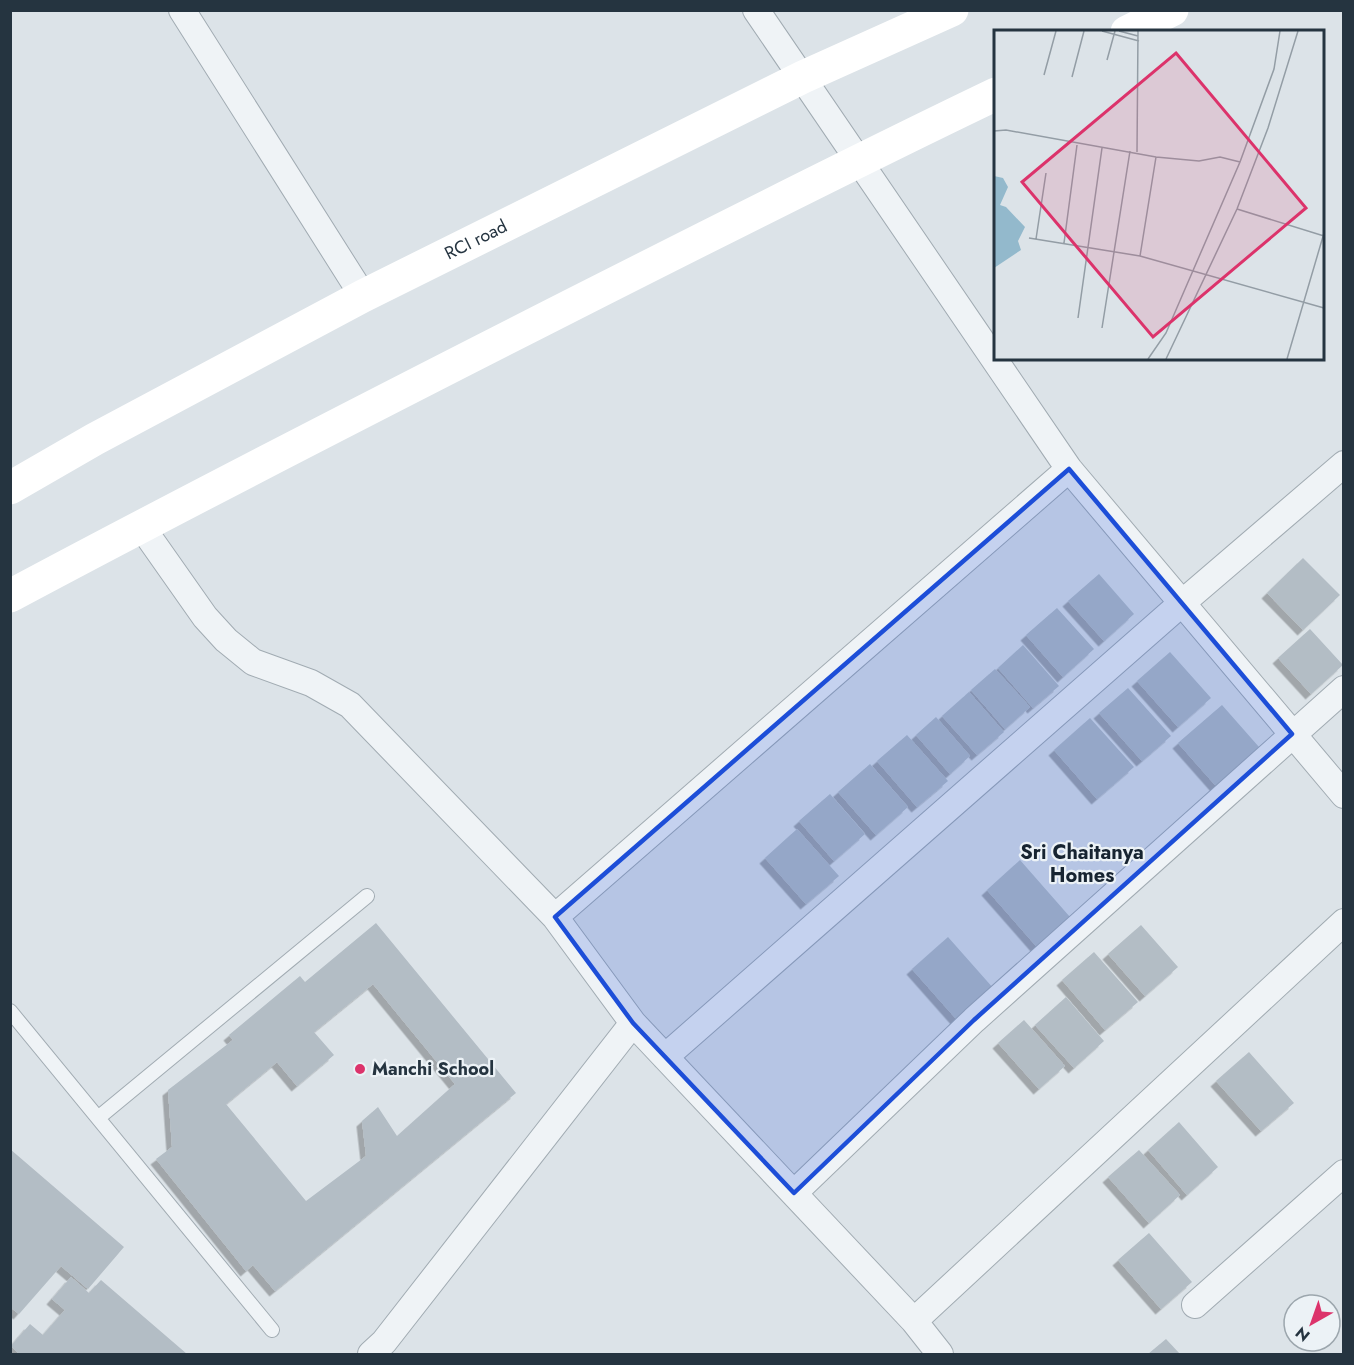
<svg xmlns="http://www.w3.org/2000/svg" width="1354" height="1365" font-family="Jost,sans-serif">
	<style>
		.building { fill: #b3bdc5; fill-rule: evenodd; filter: url(#shadow) }
		.lines { fill: none; stroke-linecap: round; stroke-linejoin: round }
		.lane-casing { stroke: #a1abb2; stroke-width: 16 }
		.street-casing { stroke: #a1abb2; stroke-width: 28 }
		.lane { stroke: #eff3f6; stroke-width: 14 }
		.street { stroke: #eff3f6; stroke-width: 26 }
		.secondary { stroke: #fff; stroke-width: 33 }
		.marked { fill: #1d4ed8; fill-opacity: 0.2; stroke: #1d4ed8; stroke-width: 4.5; stroke-linejoin: round }
		.poi-dot { fill: #dc336b; stroke: #ecf2f6; stroke-width: 2 }
		.labels { text-anchor: middle; dominant-baseline: central; stroke-width: 4.5; stroke-linejoin: round; paint-order: stroke }
		.street-label { font-size: 18px; fill: #253440; stroke: #ecf2f6 }
		.poi-label { font-size: 18px; font-weight: bold; fill: #253440; stroke: #ecf2f6; text-anchor: start }
		.neighbourhood-label { font-size: 20px; font-weight: bold; fill: #172431; stroke: #ecf2f6 }
		.inset-road { fill: none; stroke: #939da5; stroke-width: 1.5 }
		.view { fill: #dc336b; fill-opacity: 0.15; stroke: #dc336b; stroke-width: 3 }
		.inset-edge { fill: none; stroke: #253440; stroke-width: 3 }
	</style>
	<defs>
		<filter id="shadow"><feDropShadow dx="-5.5" dy="5.5" stdDeviation="0" flood-color="#0004"/></filter>
	</defs>
	<rect width="100%" height="100%" fill="#dce3e8"/>
	<path class="building" d="M 1303,558 L 1340,595 L 1303,630 L 1267,593 Z
		M 1099,574 L 1134,614 L 1104,641 L 1068,601 Z
		M 1057,608 L 1094,649 L 1063,677 L 1026,635 Z
		M 1310,629 L 1343,665 L 1311,694 L 1278,658 Z
		M 1023,645 L 1059,686 L 1033,708 L 998,668 Z
		M 1170,652 L 1211,698 L 1178,727 L 1137,681 Z
		M 995,669 L 1030,707 L 1005,729 L 971,690 Z
		M 1128,688 L 1171,736 L 1142,761 L 1099,713 Z
		M 969,692 L 1004,732 L 977,755 L 942,716 Z
		M 1222,705 L 1259,747 L 1216,786 L 1178,743 Z
		M 936,717 L 970,756 L 950,774 L 916,735 Z
		M 1090,718 L 1134,767 L 1097,799 L 1054,750 Z
		M 907,735 L 948,781 L 917,807 L 877,761 Z
		M 870,764 L 908,807 L 876,835 L 838,792 Z
		M 830,794 L 865,834 L 834,861 L 799,821 Z
		M 797,829 L 839,876 L 806,904 L 765,858 Z
		M 1020,860 L 1070,917 L 1037,947 L 987,890 Z
		M 376,923 L 516,1093 L 275,1291 L 253,1265 L 246,1271 L 156,1159 L 172,1147 L 168,1090 L 233,1040 L 229,1035 L 300,976 L 305,982 ZM 373,984 L 455,1084 L 397,1136 L 378,1107 L 362,1121 L 366,1156 L 306,1201 L 226,1104 L 277,1062 L 297,1086 L 334,1055 L 314,1032 Z
		M 1141,925 L 1178,967 L 1145,996 L 1108,954 Z
		M 948,937 L 994,989 L 958,1021 L 912,969 Z
		M 1094,952 L 1138,1002 L 1105,1030 L 1062,980 Z
		M 1066,997 L 1104,1041 L 1074,1068 L 1035,1025 Z
		M 1024,1020 L 1065,1066 L 1039,1089 L 998,1043 Z
		M 1249,1052 L 1294,1103 L 1261,1131 L 1216,1081 Z
		M 1179,1122 L 1218,1167 L 1187,1195 L 1148,1150 Z
		M 10,1149 L 124,1247 L 88,1289 L 61,1266 L 19,1314 L 10,1307 Z
		M 1139,1150 L 1180,1195 L 1149,1223 L 1108,1177 Z
		M 1149,1233 L 1192,1282 L 1161,1309 L 1118,1260 Z
		M 71,1277 L 89,1293 L 101,1280 L 187,1354 L 16,1354 L 18,1353 L 11,1346 L 30,1324 L 43,1335 L 65,1310 L 52,1299 Z
		M 1166,1339 L 1180,1354 L 1148,1354 Z"/>
	<g class="lines">
		<g class="lane-casing">
			<path id="lane" d="M 10,1011 L 272,1330
				M 98,1118 L 367,896"/>
		</g>
		<g class="street-casing">
			<path id="street" d="M 182,10 L 363,296
				M 756,10 L 1069,469 L 1344,795
				M 141,526 L 205,617 L 226,640 L 253,662 L 311,683 L 350,705 L 555,917 L 633,1023 L 914,1321 L 940,1354
				M 555,917 L 1069,469
				M 665,1057 L 1182,603 L 1344,464
				M 794,1193 L 974,1020 L 1344,689
				M 1195,1305 L 1344,1173
				M 914,1321 L 1344,922
				M 371,1354 L 384,1342 L 633,1023"/>
		</g>
		<use href="#lane" class="lane"/>
		<use href="#street" class="street"/>
		<g class="secondary">
			<path d="M 1127,32 L 1172,10"/>
			<path id="s1" d="M 10,488 L 95,439 L 363,296 L 803,77 L 952,10"/>
			<path d="M 10,596 C 195,497 381,402 568,307 C 710,235 852,163 996,94"/>
		</g>
	</g>
	<path class="marked" d="M 1069,469 L 1292,734 L 974,1020 L 794,1193 L 633,1023 L 555,917 Z"/>
	<circle class="poi-dot" cx="360" cy="1069" r="6"/>
	<g class="labels">
		<g class="street-label">
			<text stroke="none"><textPath href="#s1" startOffset="528">RCI road</textPath></text>
		</g>
		<g class="poi-label">
			<text x="372" y="1069">Manchi School</text>
		</g>
		<g class="neighbourhood-label">
			<text x="1082" y="852">Sri Chaitanya<tspan x="1082" dy="23">Homes</tspan></text>
		</g>
	</g>
	<g transform="translate(994 30)">
		<rect width="330" height="330" fill="#dce3e8"/>
		<path d="M 0,146 L 9,148 L 14,157 L 6,175 L 12,177 L 31,197 L 24,211 L 27,220 L 0,238 Z" fill="#93b9cc"/>
		<path class="inset-road" d="M 108,1 L 145,11M 125,1 L 144,6M 113,30 L 121,1M 50,45 L 62,1M 78,47 L 90,1M 0,101 L 12,100 L 162,127 L 205,131 L 226,127 L 246,132M 143,122 L 144,1M 243,179 L 330,206M 35,208 L 146,226 L 330,278M 42,209 L 52,143M 70,213 L 83,115M 146,226 L 162,127M 84,288 L 108,118M 108,298 L 136,121M 154,329 L 172,303 L 246,132 L 280,39 L 286,1M 172,329 L 243,179 L 274,98 L 304,1M 293,329 L 330,203"/>
		<path class="view" d="M 182,23 L 312,178 L 159,307 L 28,152 Z"/>
		<rect width="330" height="330" class="inset-edge"/>
	</g>
	<rect width="1354" height="1365" fill="none" stroke="#253440" stroke-width="24"/>
	<g transform="translate(1312 1323) rotate(220)"><circle r="28" fill="#ecf2f6" stroke="#9ca6ad" stroke-width="1.5"/>
	<path d="M0-4.5L10 22L0 15L-10 22Z" fill="#dc336b"/>
	<text y="-9" font-size="16" font-weight="bold" text-anchor="middle" fill="#253440">N</text>
	</g>
</svg>
